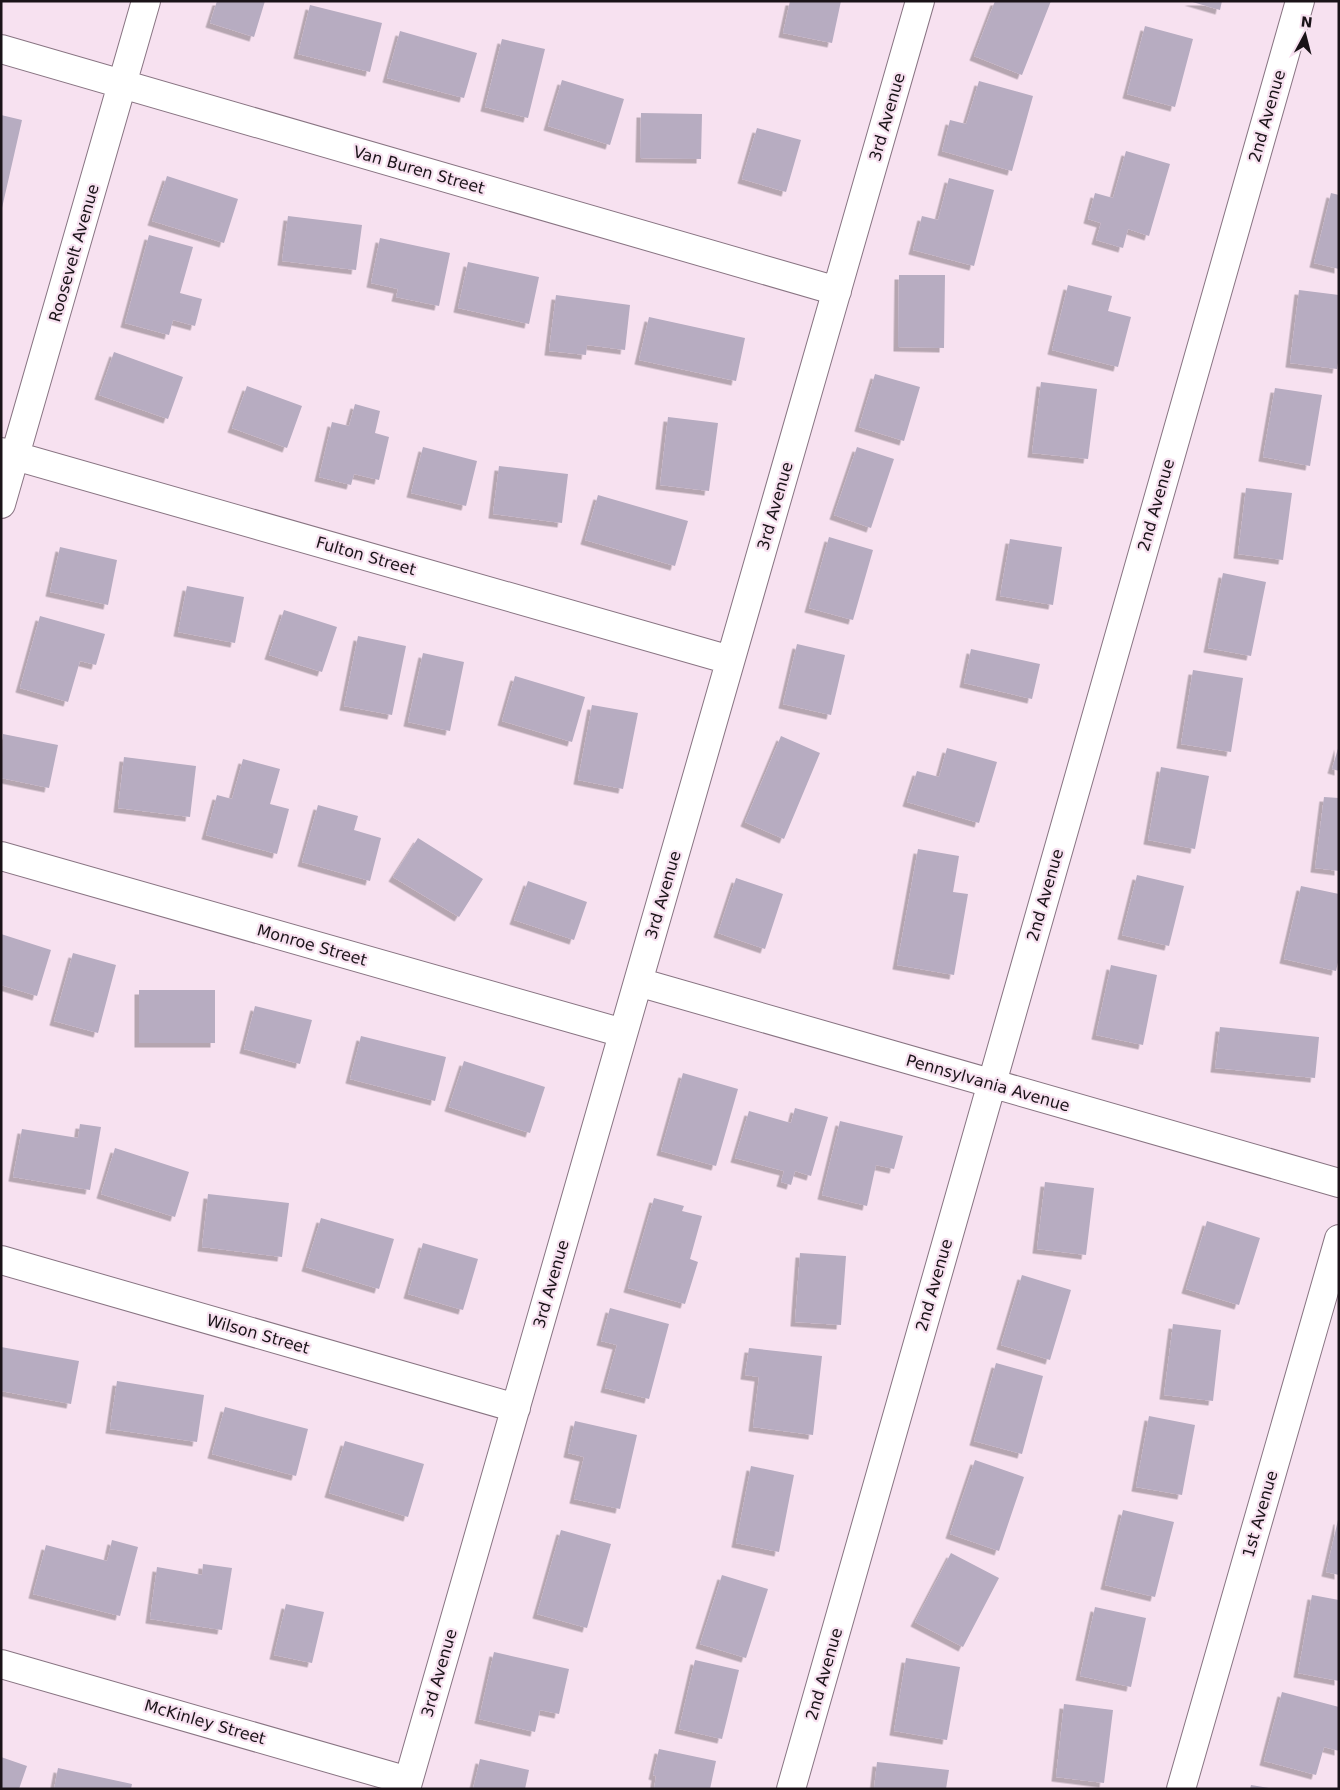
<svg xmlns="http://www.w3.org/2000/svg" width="1340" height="1790" font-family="'DejaVu Sans',sans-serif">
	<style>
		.building { fill: #b7acc1; filter: url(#shadow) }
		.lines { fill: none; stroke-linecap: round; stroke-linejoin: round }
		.minor-casing { stroke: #887482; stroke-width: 30 }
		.minor { stroke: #fff; stroke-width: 28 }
		.labels { text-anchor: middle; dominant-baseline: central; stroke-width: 4.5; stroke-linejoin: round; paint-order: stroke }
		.street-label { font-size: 16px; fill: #1a1318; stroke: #f7e1f0 }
	</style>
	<defs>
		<filter id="shadow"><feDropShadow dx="-4.5" dy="4.5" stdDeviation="0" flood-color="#0004"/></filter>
	</defs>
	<rect width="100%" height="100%" fill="#f7e1f0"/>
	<path class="building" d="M 217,1 L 265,1 L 254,37 L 210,23 Z
		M 790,1 L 841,1 L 832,43 L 783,33 Z
		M 995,1 L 1051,1 L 1022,75 L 974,56 Z
		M 1189,1 L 1222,1 L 1220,10 Z
		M 310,5 L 382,23 L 370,72 L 298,54 Z
		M 1145,26 L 1193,39 L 1175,107 L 1127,94 Z
		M 400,31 L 477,53 L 464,98 L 387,78 Z
		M 502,39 L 545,49 L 528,118 L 485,107 Z
		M 562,80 L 624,99 L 610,145 L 548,126 Z
		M 979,81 L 1033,96 L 1012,171 L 942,151 L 950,120 L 966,124 Z
		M 641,113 L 702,114 L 701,159 L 640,158 Z
		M 1,115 L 22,120 L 2,208 L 1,208 Z
		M 757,128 L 801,140 L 786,192 L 742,179 Z
		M 1126,151 L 1170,164 L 1149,236 L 1128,229 L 1123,248 L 1096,240 L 1101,223 L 1088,219 L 1095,193 L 1113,198 Z
		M 167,176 L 238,199 L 224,243 L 152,221 Z
		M 949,178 L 994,190 L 974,266 L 913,250 L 922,216 L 938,220 Z
		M 1331,193 L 1339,195 L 1339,269 L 1314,263 Z
		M 288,216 L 362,225 L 356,270 L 282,261 Z
		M 149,235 L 193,247 L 180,293 L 202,299 L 195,326 L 173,320 L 169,335 L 125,323 Z
		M 380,238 L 450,253 L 439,306 L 396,297 L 398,289 L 371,283 Z
		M 468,262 L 539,277 L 529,324 L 458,308 Z
		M 899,275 L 945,275 L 944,348 L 898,347 Z
		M 1068,285 L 1112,296 L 1108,311 L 1131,317 L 1118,367 L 1052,350 Z
		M 1299,290 L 1339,295 L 1339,357 L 1337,369 L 1290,363 Z
		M 556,295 L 630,305 L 625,350 L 587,345 L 586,355 L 549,351 Z
		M 649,317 L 745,338 L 736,381 L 639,360 Z
		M 114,352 L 183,377 L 168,419 L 99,395 Z
		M 875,374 L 920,387 L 904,441 L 859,427 Z
		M 1041,382 L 1097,389 L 1088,459 L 1032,453 Z
		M 247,386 L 302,406 L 287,448 L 232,428 Z
		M 1275,388 L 1322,395 L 1310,466 L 1263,457 Z
		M 355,404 L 380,411 L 375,433 L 389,437 L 379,480 L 354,474 L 351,485 L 319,477 L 332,422 L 349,426 Z
		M 668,417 L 718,423 L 709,491 L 660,485 Z
		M 423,447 L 477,461 L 466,506 L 411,493 Z
		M 857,447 L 894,459 L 871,528 L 834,515 Z
		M 499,466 L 568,474 L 562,523 L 493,514 Z
		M 1246,488 L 1292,493 L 1283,560 L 1238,554 Z
		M 598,495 L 688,521 L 675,566 L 585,540 Z
		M 829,537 L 873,550 L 853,620 L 809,608 Z
		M 1010,539 L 1062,547 L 1053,605 L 1000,596 Z
		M 60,547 L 117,560 L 108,605 L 50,592 Z
		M 1223,573 L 1266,582 L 1251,656 L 1208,648 Z
		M 187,586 L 244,597 L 235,643 L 178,632 Z
		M 284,610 L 337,627 L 322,672 L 269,655 Z
		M 40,616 L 105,634 L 96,665 L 80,661 L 68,702 L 20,688 Z
		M 358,636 L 406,646 L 392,715 L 344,706 Z
		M 797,644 L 845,655 L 831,715 L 783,704 Z
		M 971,649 L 1040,664 L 1032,699 L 964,683 Z
		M 423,653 L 464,662 L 450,731 L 408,722 Z
		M 1193,670 L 1243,678 L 1231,752 L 1181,744 Z
		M 515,676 L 585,697 L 572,742 L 502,721 Z
		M 592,705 L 638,713 L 623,789 L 578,780 Z
		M 3,734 L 58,745 L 49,788 L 1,778 Z
		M 781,736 L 820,753 L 784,839 L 745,822 Z
		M 1339,745 L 1339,771 L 1332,769 Z
		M 947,748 L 997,762 L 979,823 L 907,802 L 917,771 L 939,777 Z
		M 124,757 L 196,766 L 190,817 L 118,808 Z
		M 243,759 L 280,769 L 270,804 L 289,809 L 277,854 L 206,835 L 217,795 L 232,799 Z
		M 1161,767 L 1209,776 L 1195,849 L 1148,840 Z
		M 1324,797 L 1339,798 L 1339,871 L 1315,868 Z
		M 318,805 L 358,816 L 354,830 L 381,838 L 370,881 L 302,862 Z
		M 418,838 L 483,879 L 459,917 L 393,877 Z
		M 918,849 L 959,856 L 953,892 L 968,894 L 954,975 L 897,965 Z
		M 1137,875 L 1184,886 L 1169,946 L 1122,935 Z
		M 736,878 L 783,894 L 765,949 L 718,933 Z
		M 528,881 L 587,902 L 574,940 L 514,920 Z
		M 1301,886 L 1339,894 L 1339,958 L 1336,971 L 1284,959 Z
		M 1,934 L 51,950 L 37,996 L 1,985 Z
		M 73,953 L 116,965 L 98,1033 L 54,1021 Z
		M 1111,965 L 1157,975 L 1143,1045 L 1096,1035 Z
		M 139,990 L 215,990 L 215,1043 L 139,1043 Z
		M 255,1006 L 312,1020 L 300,1064 L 244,1049 Z
		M 1220,1027 L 1319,1037 L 1315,1078 L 1215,1068 Z
		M 361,1036 L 446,1057 L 435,1101 L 350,1079 Z
		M 464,1061 L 545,1087 L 530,1133 L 449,1107 Z
		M 683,1073 L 738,1089 L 716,1166 L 661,1151 Z
		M 795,1108 L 828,1117 L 811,1176 L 795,1171 L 791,1185 L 781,1182 L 784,1171 L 735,1158 L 749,1111 L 791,1123 Z
		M 840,1121 L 903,1136 L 894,1169 L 876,1165 L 867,1206 L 822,1195 Z
		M 80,1124 L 101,1127 L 90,1190 L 13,1177 L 22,1129 L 78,1138 Z
		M 115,1148 L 189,1172 L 175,1217 L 101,1194 Z
		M 1045,1182 L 1094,1188 L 1086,1255 L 1037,1249 Z
		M 208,1194 L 289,1203 L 282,1257 L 202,1247 Z
		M 654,1198 L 684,1206 L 682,1211 L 702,1216 L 690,1259 L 698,1262 L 685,1304 L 628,1288 Z
		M 321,1218 L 394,1239 L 379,1289 L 306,1267 Z
		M 1207,1221 L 1260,1238 L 1239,1305 L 1186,1289 Z
		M 423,1243 L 478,1259 L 463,1310 L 408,1294 Z
		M 800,1253 L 846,1256 L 841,1325 L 795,1322 Z
		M 1022,1275 L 1071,1290 L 1050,1360 L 1001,1345 Z
		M 610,1308 L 669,1324 L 649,1399 L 605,1388 L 617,1345 L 601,1341 Z
		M 1173,1324 L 1221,1330 L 1213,1401 L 1164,1395 Z
		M 1,1347 L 79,1361 L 71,1404 L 1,1391 Z
		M 749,1348 L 822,1356 L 813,1435 L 753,1427 L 759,1377 L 745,1375 Z
		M 996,1363 L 1043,1376 L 1022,1454 L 974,1441 Z
		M 117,1381 L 204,1395 L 197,1442 L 110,1429 Z
		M 225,1407 L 308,1429 L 296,1476 L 212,1454 Z
		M 1149,1416 L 1195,1425 L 1182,1495 L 1136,1487 Z
		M 575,1421 L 637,1435 L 620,1509 L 574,1499 L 584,1457 L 568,1453 Z
		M 345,1441 L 424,1464 L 408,1517 L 329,1493 Z
		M 975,1460 L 1024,1477 L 999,1551 L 950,1534 Z
		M 751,1466 L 794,1475 L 779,1552 L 736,1543 Z
		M 1123,1510 L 1174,1522 L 1155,1597 L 1105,1585 Z
		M 1338,1520 L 1339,1520 L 1339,1575 L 1326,1572 Z
		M 561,1530 L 611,1544 L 587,1628 L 537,1614 Z
		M 112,1540 L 138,1547 L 120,1616 L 33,1594 L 46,1545 L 107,1561 Z
		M 951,1553 L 999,1578 L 963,1647 L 915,1622 Z
		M 203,1564 L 232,1568 L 222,1630 L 150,1619 L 157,1567 L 202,1575 Z
		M 722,1575 L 768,1589 L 746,1658 L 700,1644 Z
		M 1312,1595 L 1339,1600 L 1339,1681 L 1298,1673 Z
		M 286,1604 L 324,1612 L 312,1663 L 274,1655 Z
		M 1095,1607 L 1146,1618 L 1131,1687 L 1080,1676 Z
		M 494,1652 L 569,1669 L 559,1714 L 540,1710 L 535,1732 L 479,1719 Z
		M 906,1658 L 960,1667 L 947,1740 L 894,1731 Z
		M 695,1660 L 739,1670 L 722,1739 L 679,1729 Z
		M 1282,1692 L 1339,1707 L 1339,1751 L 1324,1747 L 1316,1775 L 1264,1761 Z
		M 1064,1704 L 1113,1710 L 1104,1783 L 1056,1777 Z
		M 659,1749 L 716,1761 L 710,1789 L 654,1789 L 656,1776 L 653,1775 Z
		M 1,1757 L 27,1766 L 19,1789 L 1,1789 Z
		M 480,1759 L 529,1770 L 525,1789 L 473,1789 Z
		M 877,1762 L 949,1770 L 946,1789 L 874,1789 Z
		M 58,1768 L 132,1784 L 131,1789 L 54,1789 Z
		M 1251,1785 L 1269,1788 L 1269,1789 L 1250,1789 Z"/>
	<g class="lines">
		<g class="minor-casing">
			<path id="minor" d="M 1,49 L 837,291
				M 1,452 L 730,660
				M 1,504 L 146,1
				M 1,856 L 623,1033
				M 638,982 L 1339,1183
				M 1,1260 L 516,1408
				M 1,1664 L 408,1781
				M 406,1789 L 920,1
				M 791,1789 L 1300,1
				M 1181,1789 L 1339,1239"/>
		</g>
		<use href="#minor" class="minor"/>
	</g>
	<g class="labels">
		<g class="street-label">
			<text transform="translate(1267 116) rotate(-74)">2nd Avenue</text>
			<text transform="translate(887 117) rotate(-74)">3rd Avenue</text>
			<text transform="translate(419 170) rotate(16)">Van Buren Street</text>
			<text transform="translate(74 253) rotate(-74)">Roosevelt Avenue</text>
			<text transform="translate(1156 505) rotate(-74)">2nd Avenue</text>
			<text transform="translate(775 506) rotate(-74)">3rd Avenue</text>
			<text transform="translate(366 556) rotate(16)">Fulton Street</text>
			<text transform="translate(663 895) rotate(-74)">3rd Avenue</text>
			<text transform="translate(1045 895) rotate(-74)">2nd Avenue</text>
			<text transform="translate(312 945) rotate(16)">Monroe Street</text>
			<text transform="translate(988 1083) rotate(16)">Pennsylvania Avenue</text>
			<text transform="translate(551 1284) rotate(-74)">3rd Avenue</text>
			<text transform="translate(934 1285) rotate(-74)">2nd Avenue</text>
			<text transform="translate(258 1334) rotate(16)">Wilson Street</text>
			<text transform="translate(1260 1514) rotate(-74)">1st Avenue</text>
			<text transform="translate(439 1673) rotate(-74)">3rd Avenue</text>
			<text transform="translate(824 1674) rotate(-74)">2nd Avenue</text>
			<text transform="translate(205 1722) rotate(16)">McKinley Street</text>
		</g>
	</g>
	<rect width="1340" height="1790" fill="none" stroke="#1a1318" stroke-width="5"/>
	<g transform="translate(1305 35) rotate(7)" stroke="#f7e1f0" stroke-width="4" paint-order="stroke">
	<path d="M0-4L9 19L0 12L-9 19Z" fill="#1a1318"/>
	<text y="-8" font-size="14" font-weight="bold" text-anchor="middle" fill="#1a1318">N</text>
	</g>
</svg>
